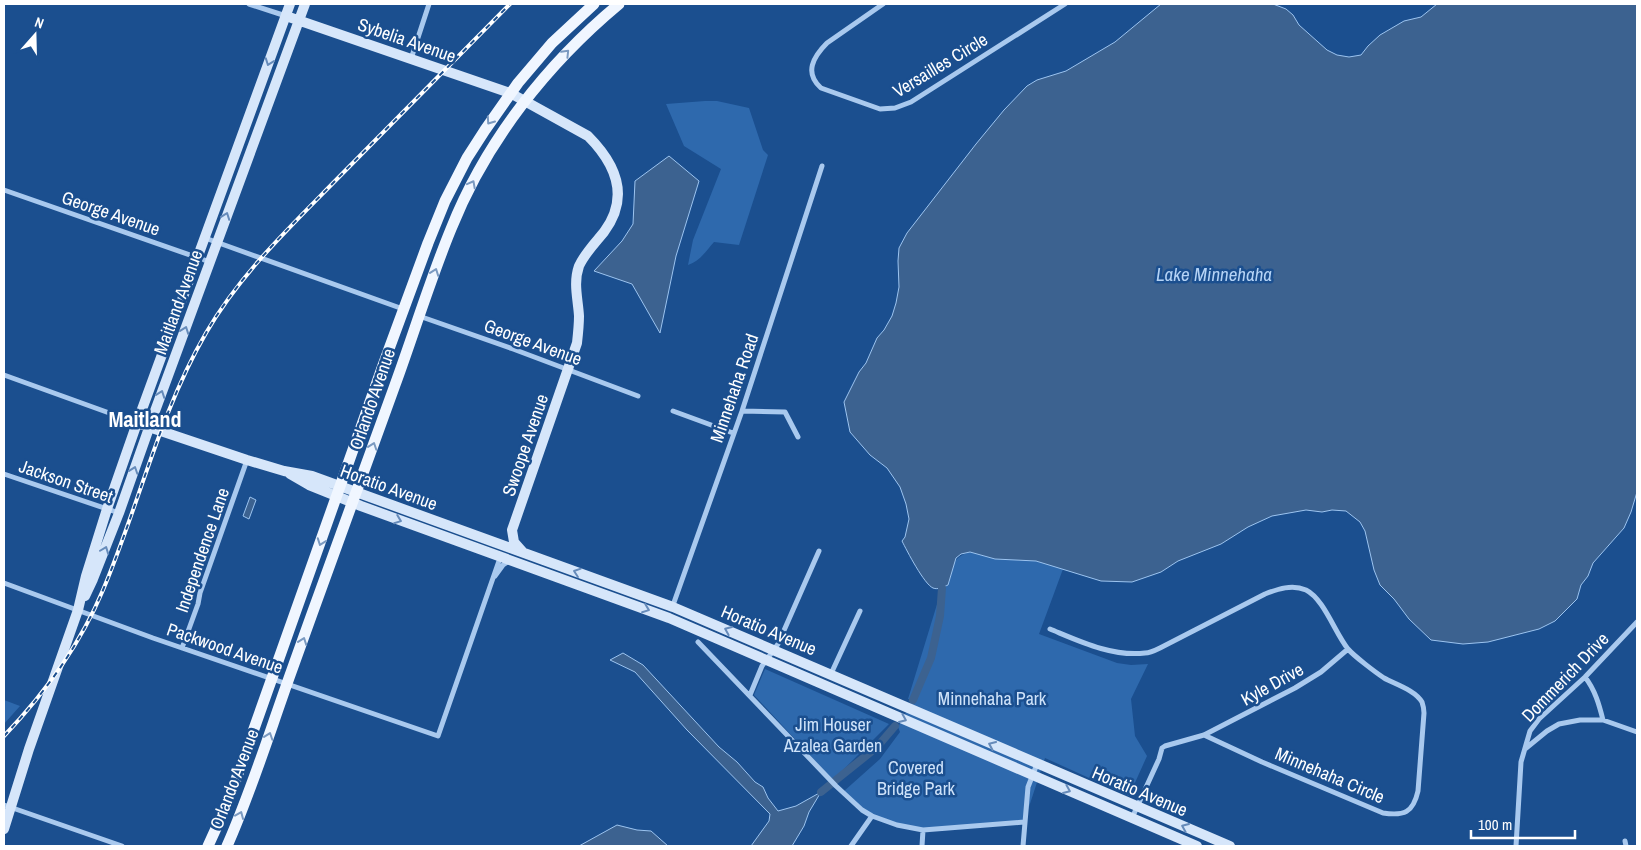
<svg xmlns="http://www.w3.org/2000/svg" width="1641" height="850" font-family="'Archivo Narrow',sans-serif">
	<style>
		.green { fill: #2e69ad }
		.water { fill: #3c6290; stroke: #9cc4f0 }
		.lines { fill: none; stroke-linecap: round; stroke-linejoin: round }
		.canal { stroke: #3c6290; stroke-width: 8 }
		.street { stroke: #a9c9ee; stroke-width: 5 }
		.secondary { stroke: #d6e6fa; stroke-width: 10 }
		.primary { stroke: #f0f6ff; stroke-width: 11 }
		.rail-casing { stroke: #fff; stroke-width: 4 }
		.rail { stroke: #1b4f8f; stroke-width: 2; stroke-dasharray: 5.5; stroke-linecap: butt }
		.oneway { stroke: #7b9ac1 }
		.oneway2 { stroke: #668bba }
		.labels { text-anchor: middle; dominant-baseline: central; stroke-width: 5; stroke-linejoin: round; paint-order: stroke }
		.street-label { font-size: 18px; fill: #fff; stroke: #1b4f8f }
		.park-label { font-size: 18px; fill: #cfe3fa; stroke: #1b4f8f }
		.water-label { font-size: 19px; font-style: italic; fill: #b5d3f5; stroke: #1b4f8f }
		.district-label { font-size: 22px; font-weight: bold; fill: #fff; stroke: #1b4f8f }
	</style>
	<rect width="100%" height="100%" fill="#1b4f8f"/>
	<path class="green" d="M 705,101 L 717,101 L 749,108 L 763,150 L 768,155 L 739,245 L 714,242 C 706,251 700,261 688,265 L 693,240 L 721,169 L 684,146 L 666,104 Z
		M 970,552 L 995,559 L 1036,561 L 1063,569 L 1039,634 L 1117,663 L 1131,665 L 1148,664 L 1131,699 L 1135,736 L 1147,756 L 1129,796 L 1045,758 L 1024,822 L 923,830 L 872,816 L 843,792 L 880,759 L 900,732 L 898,727 L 913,700 L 908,699 L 942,588 L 948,585 C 955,569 949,558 970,552 Z
		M 765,669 L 889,724 L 833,780 L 754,695 Z
		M 4,700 L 20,706 L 4,724 Z"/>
	<path class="water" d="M 1161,4 L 1273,4 L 1286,9 L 1293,15 L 1299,25 L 1327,50 L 1337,55 L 1349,57 L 1361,55 L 1368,46 L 1380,35 L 1404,21 L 1421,17 L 1437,4 L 1637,4 L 1637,492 L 1631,512 L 1624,528 L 1593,563 L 1588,576 L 1581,585 L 1577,599 L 1555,621 L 1539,629 L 1488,642 L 1463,644 L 1431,640 L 1409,619 L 1394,599 L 1380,585 L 1374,570 L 1365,531 L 1360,522 L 1346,511 L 1332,510 L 1322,512 L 1306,510 L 1272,516 L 1248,527 L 1221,544 L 1178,561 L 1161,572 L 1132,582 L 1101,581 L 1036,561 L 995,559 L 970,552 L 961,554 L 956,558 L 948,585 C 943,587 938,590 933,588 C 924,584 907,551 902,541 L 905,537 L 909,519 L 906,504 L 900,487 L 887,468 L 870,455 L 850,432 L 844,402 L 859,372 L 866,363 L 877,338 L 884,330 L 892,316 L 896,303 L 899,287 L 898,261 L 899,248 L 907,233 L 976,144 L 1004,110 L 1027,86 L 1037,80 L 1066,71 L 1115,42 Z
		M 669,156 L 699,181 L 676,256 L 660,333 L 632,284 L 594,271 L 622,241 L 633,224 L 635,181 Z
		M 250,497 L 256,500 L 249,519 L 243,516 Z
		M 623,653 L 643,665 L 719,747 L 737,762 L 755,782 L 763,787 L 768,798 L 778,811 L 796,806 L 821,792 L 809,812 L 804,826 L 792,846 L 751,846 L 769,821 L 770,814 L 687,730 L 635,672 L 610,660 Z
		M 617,825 L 637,830 L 651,831 L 668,846 L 579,846 Z"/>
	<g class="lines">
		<path class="canal" d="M 913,700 L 931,658 L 940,616 L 942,588
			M 821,792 L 877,747 L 895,726"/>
		<path class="street" d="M 249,4 L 286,16
			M 883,4 L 827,43 C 813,57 804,73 821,88 L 880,109 L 895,108 L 911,102 L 1065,4
			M 411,59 L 429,4
			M 4,190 L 210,262
			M 205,238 L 403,309
			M 419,316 L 513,349 L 638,396
			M 4,375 L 137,423
			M 673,411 L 733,433
			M 742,411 L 785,412 L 798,437
			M 4,474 L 119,513
			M 495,576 L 503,565 L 509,561
			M 4,583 L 153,638 L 438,736 L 500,558
			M 672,608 L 742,411 L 822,166
			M 1050,629 C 1079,641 1112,657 1145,653 C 1150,653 1156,650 1160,648 L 1265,594 C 1278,589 1292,584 1306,590 C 1324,599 1335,633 1348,649 C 1354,656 1375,672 1384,678 C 1395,684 1415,690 1422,702 C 1423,705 1424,710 1424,713 L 1418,791 C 1413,813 1404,816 1383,813 L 1262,762 L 1204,735
			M 698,642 L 836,786 L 862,810 L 872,816 L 897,825 L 923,830 L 1024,822
			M 182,648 L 198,604 L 200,593 L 247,460
			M 830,676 L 860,611
			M 1585,677 C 1595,690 1599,704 1603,720
			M 750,695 L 762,666 L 778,644 L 819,551
			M 1525,749 L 1547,731 L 1559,724 L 1580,720 L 1603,720 L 1637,732
			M 4,805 L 122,846
			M 1132,818 L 1159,759 L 1162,748 L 1165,746 L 1204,735 L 1295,688 L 1321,672 L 1348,649
			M 1625,841 L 1626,846
			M 851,846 L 872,816
			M 922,846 L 923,830
			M 1023,846 L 1028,787 L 1037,764
			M 1516,846 L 1521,762 L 1530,731 L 1539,719 L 1585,677 L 1637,622"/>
		<path class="secondary" d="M 286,16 L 510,93 L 588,136 C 616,164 630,197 604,232 C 595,243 585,253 579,266 C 573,283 578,299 579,316 C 579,325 578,334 577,343 L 512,530 L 514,542 L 522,551
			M 137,423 L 247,460 L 284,471 L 312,476 L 673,607 L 1230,846
			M 290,474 L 309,485 L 361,506 L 669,618 L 1197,846
			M 85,596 L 93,579 L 119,513 L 155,411 L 305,4
			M 4,829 L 29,749 L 78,610 L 86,576 L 107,509 L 137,423 L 290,4"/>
		<path class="primary" d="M 208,846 L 228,802 L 382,368 L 428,243 L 445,201 L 467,158 L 485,130 L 518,83 L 552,43 L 594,4
			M 227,846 C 251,792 269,734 289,678 C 324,580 360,482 395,385 C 414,333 430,280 451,229 C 486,141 547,64 619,4"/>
		<g class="rail-casing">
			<path id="rail" d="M 4,736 C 45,693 80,645 103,590 C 139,505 159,414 206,333 C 240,274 290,227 338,178 C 395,120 453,62 510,4"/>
		</g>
		<use href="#rail" class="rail"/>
	</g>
	<defs><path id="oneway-chevron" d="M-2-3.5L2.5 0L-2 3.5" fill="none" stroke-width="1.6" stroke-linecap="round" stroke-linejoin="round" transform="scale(1.25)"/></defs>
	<g class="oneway">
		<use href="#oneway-chevron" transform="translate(566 53) rotate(-46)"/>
		<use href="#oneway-chevron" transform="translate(490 121) rotate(125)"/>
		<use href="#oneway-chevron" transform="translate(472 184) rotate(-62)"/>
		<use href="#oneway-chevron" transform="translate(435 272) rotate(-70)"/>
		<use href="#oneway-chevron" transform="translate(373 446) rotate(-71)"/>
		<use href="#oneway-chevron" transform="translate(321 542) rotate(110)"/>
		<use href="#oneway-chevron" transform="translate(303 641) rotate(-70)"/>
		<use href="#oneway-chevron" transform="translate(269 736) rotate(-71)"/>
		<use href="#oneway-chevron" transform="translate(240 815) rotate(-67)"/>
	</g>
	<g class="oneway2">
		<use href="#oneway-chevron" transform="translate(269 62) rotate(110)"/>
		<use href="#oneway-chevron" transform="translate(226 216) rotate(-70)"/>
		<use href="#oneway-chevron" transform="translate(185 330) rotate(-70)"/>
		<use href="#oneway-chevron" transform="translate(161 394) rotate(-70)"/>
		<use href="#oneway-chevron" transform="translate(134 470) rotate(-71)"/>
		<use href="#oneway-chevron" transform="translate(398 520) rotate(21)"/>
		<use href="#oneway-chevron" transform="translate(105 550) rotate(-69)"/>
		<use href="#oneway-chevron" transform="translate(577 572) rotate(-161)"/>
		<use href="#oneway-chevron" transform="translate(646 609) rotate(21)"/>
		<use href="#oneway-chevron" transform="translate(728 630) rotate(-157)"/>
		<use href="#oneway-chevron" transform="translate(903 719) rotate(23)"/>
		<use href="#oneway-chevron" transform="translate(992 745) rotate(-156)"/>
		<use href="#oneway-chevron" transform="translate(1067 790) rotate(23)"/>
		<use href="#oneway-chevron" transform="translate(1185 827) rotate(-157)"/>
	</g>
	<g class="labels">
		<g class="street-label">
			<text transform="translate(407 40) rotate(19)">Sybelia Avenue</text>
			<text transform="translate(940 65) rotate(-31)">Versailles Circle</text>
			<text transform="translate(111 213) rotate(19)">George Avenue</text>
			<text transform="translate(178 302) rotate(-70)">Maitland Avenue</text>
			<text transform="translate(533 342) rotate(20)">George Avenue</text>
			<text transform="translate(734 388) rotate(-71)">Minnehaha Road</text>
			<text transform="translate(372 399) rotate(-71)">Orlando Avenue</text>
			<text transform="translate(525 445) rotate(-71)">Swoope Avenue</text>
			<text transform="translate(66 481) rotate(19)">Jackson Street</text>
			<text transform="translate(389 487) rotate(20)">Horatio Avenue</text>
			<text transform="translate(202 550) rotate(-71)">Independence Lane</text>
			<text transform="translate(769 630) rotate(23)">Horatio Avenue</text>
			<text transform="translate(225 648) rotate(19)">Packwood Avenue</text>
			<text transform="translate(1565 677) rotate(-46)">Dommerich Drive</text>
			<text transform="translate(1272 684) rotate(-29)">Kyle Drive</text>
			<text transform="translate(1330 775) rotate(23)">Minnehaha Circle</text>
			<text transform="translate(234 779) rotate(-69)">Orlando Avenue</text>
			<text transform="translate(1140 791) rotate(23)">Horatio Avenue</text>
		</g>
		<g class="park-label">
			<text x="992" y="698">Minnehaha Park</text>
			<text x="833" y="724">Jim Houser<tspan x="833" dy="21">Azalea Garden</tspan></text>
			<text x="916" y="767">Covered<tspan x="916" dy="21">Bridge Park</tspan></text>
		</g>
		<g class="water-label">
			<text x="1214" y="274">Lake Minnehaha</text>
		</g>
		<g class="district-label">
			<text x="145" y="419">Maitland</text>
		</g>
	</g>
	<rect width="1641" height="850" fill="none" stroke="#ffffff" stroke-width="10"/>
	<g transform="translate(35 35) rotate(20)" stroke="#1b4f8f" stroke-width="4" paint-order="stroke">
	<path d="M0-4L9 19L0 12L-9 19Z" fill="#ffffff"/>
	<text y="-8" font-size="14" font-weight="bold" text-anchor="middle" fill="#ffffff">N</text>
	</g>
	<path d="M1471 830v8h104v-8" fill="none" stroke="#ffffff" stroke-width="2.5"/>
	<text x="1478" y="830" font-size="15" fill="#ffffff" stroke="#1b4f8f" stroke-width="4" paint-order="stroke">100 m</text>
</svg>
